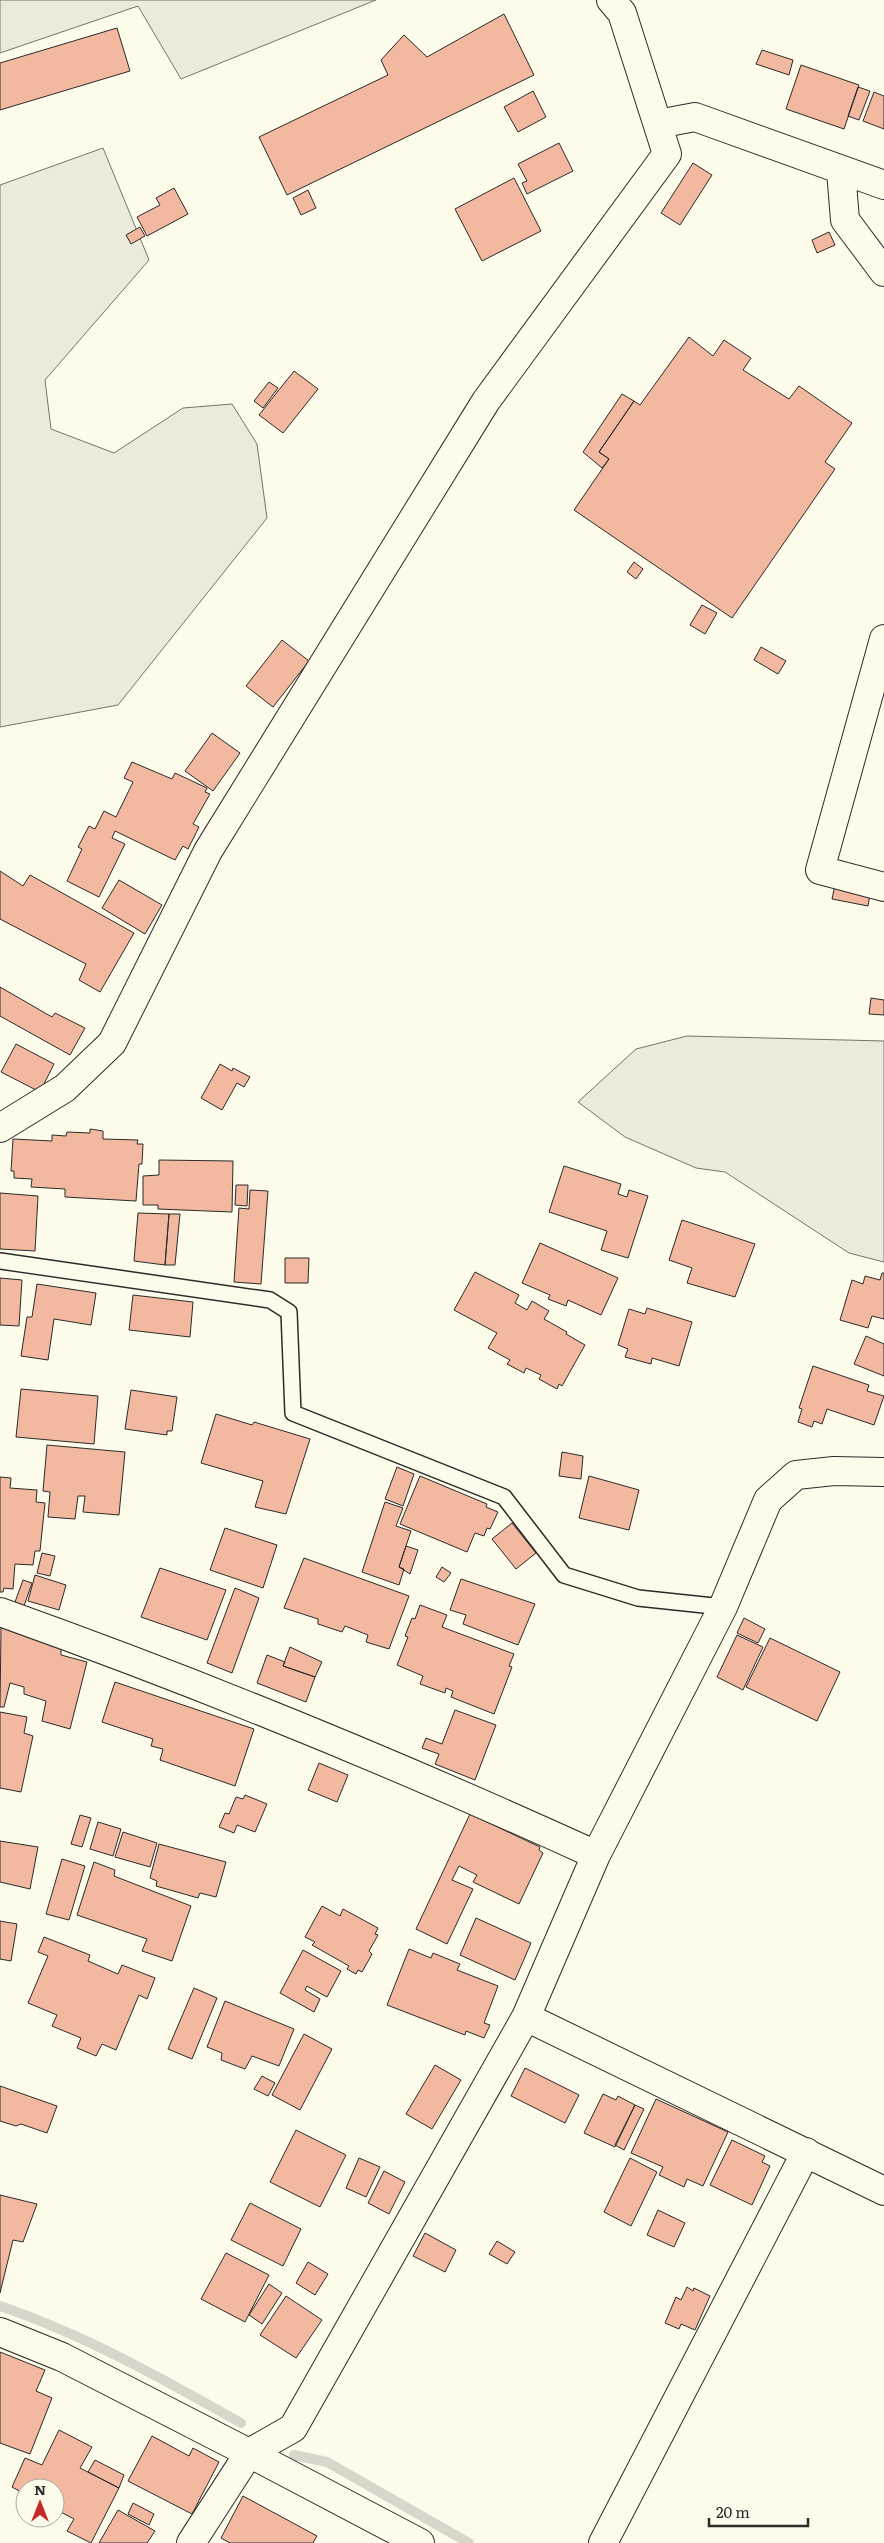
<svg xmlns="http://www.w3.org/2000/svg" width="884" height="2543" font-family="Literata,serif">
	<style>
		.green { fill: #ecebdb; stroke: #74746e }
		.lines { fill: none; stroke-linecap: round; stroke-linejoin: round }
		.stream { stroke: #d8d7c9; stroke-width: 10 }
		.building { fill: #f2b8a0; stroke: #2b2b2b }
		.service-casing { stroke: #2b2b2b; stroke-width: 18 }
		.minor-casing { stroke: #2b2b2b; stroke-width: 30 }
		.tertiary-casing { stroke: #2b2b2b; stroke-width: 30 }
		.service { stroke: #fdfbea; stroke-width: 15 }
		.minor { stroke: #fdfbea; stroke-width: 28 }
		.tertiary { stroke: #fdfbea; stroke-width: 28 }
	</style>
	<rect width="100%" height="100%" fill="#fdfbea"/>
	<path class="green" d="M 0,0 L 376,0 L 181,79 L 138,6 L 0,53 Z
		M 103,148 L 149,260 L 45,380 L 51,429 L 114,453 L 183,408 L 232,404 L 257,444 L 267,518 L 118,705 L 0,727 L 0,185 Z
		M 687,1036 L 884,1041 L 884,1262 L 849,1253 L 725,1172 L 696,1168 L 625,1137 L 578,1102 L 636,1049 Z"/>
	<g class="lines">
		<path class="stream" d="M 0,2306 C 85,2335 163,2379 241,2423
			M 294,2455 L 327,2462 L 469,2543"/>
	</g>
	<path class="building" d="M 504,14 L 534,75 L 287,195 L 259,137 L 388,75 L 381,60 L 404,35 L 427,57 Z
		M 117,28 L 130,71 L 0,110 L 0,63 Z
		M 762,50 L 793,60 L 789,75 L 756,64 Z
		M 801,65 L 859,85 L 844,129 L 786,109 Z
		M 858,87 L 870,91 L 859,120 L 848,116 Z
		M 533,91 L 546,117 L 518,132 L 504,107 Z
		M 874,92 L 884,96 L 884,129 L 863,121 Z
		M 559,143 L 573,171 L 527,194 L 522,183 L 527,181 L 518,164 Z
		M 693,163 L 712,175 L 680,225 L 661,213 Z
		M 514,178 L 541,231 L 482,261 L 455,209 Z
		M 174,188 L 188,214 L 147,236 L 137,217 L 160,205 L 156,198 Z
		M 308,190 L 316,208 L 301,215 L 293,198 Z
		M 140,227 L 145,236 L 131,244 L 126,235 Z
		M 829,232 L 835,245 L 817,253 L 812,240 Z
		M 689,337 L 713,356 L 724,340 L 751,358 L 743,370 L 789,399 L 799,386 L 852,423 L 825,462 L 835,469 L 732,618 L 574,510 L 609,459 L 599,452 L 634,401 L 640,405 Z
		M 294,371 L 318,389 L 283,433 L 259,415 Z
		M 269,382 L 278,388 L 263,408 L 254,401 Z
		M 622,394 L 634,401 L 599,452 L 609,459 L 602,468 L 583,452 Z
		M 634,562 L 643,569 L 636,579 L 627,572 Z
		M 702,605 L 717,613 L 705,634 L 690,625 Z
		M 282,640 L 309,661 L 273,707 L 246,686 Z
		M 761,647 L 786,661 L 778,674 L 754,660 Z
		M 212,733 L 240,753 L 213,791 L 185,771 Z
		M 132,762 L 172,779 L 175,773 L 207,788 L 205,792 L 210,794 L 193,824 L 199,827 L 188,849 L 183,846 L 175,860 L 115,831 L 112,838 L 125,844 L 99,897 L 67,881 L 82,849 L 78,847 L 89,826 L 95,829 L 104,811 L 116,817 L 133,782 L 124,778 Z
		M 0,871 L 23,886 L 30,875 L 134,933 L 100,992 L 79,980 L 86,964 L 0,919 Z
		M 119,880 L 162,905 L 145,934 L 102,908 Z
		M 836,881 L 871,888 L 868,906 L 832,899 Z
		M 0,987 L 52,1017 L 55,1013 L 85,1028 L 70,1055 L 0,1016 Z
		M 871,998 L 884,1000 L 884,1015 L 869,1014 Z
		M 16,1044 L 54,1064 L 40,1092 L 1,1072 Z
		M 220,1064 L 232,1071 L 233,1068 L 250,1077 L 244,1087 L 237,1083 L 222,1110 L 201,1098 Z
		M 90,1129 L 103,1131 L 103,1139 L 138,1140 L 137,1144 L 143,1144 L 142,1164 L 139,1164 L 136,1201 L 65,1197 L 65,1189 L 31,1187 L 32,1179 L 14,1178 L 14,1171 L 11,1171 L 13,1139 L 52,1141 L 52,1135 L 66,1136 L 67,1132 L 90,1133 Z
		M 159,1160 L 233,1161 L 232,1212 L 158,1209 L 158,1205 L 143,1205 L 143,1176 L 159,1175 Z
		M 564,1166 L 621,1184 L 618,1194 L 627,1197 L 629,1190 L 648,1196 L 628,1258 L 601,1250 L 607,1231 L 549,1212 Z
		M 236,1185 L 248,1185 L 247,1206 L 235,1205 Z
		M 250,1190 L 268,1191 L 261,1284 L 234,1282 L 239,1208 L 249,1209 Z
		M 0,1193 L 38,1196 L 35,1251 L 0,1249 Z
		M 138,1213 L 169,1214 L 165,1265 L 134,1261 Z
		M 169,1214 L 180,1214 L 175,1265 L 165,1265 Z
		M 682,1220 L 755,1244 L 735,1297 L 687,1283 L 692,1268 L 669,1260 Z
		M 540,1243 L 618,1278 L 601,1315 L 568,1300 L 566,1306 L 548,1299 L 550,1295 L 522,1283 Z
		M 285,1258 L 309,1258 L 308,1283 L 285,1283 Z
		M 475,1272 L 519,1295 L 515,1303 L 527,1310 L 532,1301 L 549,1311 L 544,1319 L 567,1332 L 566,1334 L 585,1345 L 562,1386 L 559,1384 L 557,1389 L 539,1379 L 541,1375 L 526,1368 L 524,1373 L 507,1364 L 510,1360 L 488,1348 L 497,1333 L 454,1310 Z
		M 882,1273 L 884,1273 L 884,1319 L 872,1316 L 868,1328 L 840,1320 L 852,1280 L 863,1284 L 865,1276 L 880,1280 Z
		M 0,1278 L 22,1280 L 19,1326 L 0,1325 Z
		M 37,1284 L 96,1293 L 91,1325 L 54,1319 L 48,1360 L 21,1356 L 27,1317 L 32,1317 Z
		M 133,1295 L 193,1302 L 190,1337 L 129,1330 Z
		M 647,1308 L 692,1322 L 679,1366 L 652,1358 L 651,1364 L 625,1357 L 628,1349 L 618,1345 L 629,1309 L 645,1314 Z
		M 866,1336 L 884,1344 L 884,1376 L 854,1364 Z
		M 813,1366 L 869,1385 L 867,1391 L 884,1396 L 874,1425 L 827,1409 L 822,1424 L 814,1421 L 812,1427 L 798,1422 L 802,1409 L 799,1408 Z
		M 21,1389 L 98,1396 L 94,1444 L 16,1437 Z
		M 131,1390 L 177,1397 L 172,1431 L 167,1431 L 167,1435 L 125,1429 Z
		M 216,1414 L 252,1425 L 254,1422 L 310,1439 L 286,1514 L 255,1507 L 263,1481 L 201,1463 Z
		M 47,1445 L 125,1452 L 119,1515 L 83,1512 L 85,1496 L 78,1496 L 75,1519 L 48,1517 L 50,1492 L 43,1491 Z
		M 562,1452 L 583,1456 L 581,1479 L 559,1476 Z
		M 397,1467 L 414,1474 L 403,1506 L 385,1499 Z
		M 420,1476 L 487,1504 L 486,1507 L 498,1512 L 490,1529 L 487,1528 L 484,1536 L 475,1533 L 467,1552 L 400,1524 Z
		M 589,1476 L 639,1490 L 629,1530 L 579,1518 Z
		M 0,1477 L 11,1478 L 10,1488 L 37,1490 L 36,1502 L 45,1503 L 40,1551 L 35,1551 L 33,1565 L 15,1564 L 13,1589 L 4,1588 L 3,1592 L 0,1592 Z
		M 385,1502 L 403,1508 L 396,1526 L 411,1531 L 399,1567 L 404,1569 L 399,1585 L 362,1572 Z
		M 512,1523 L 536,1553 L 516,1569 L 492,1539 Z
		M 225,1528 L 277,1545 L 263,1588 L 210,1570 Z
		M 406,1546 L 418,1550 L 410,1574 L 399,1567 Z
		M 42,1553 L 55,1556 L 50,1576 L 37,1573 Z
		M 304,1558 L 409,1596 L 389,1649 L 366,1642 L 368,1635 L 345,1626 L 342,1632 L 318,1624 L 318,1619 L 284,1608 Z
		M 442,1567 L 451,1573 L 444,1582 L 436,1577 Z
		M 160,1568 L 226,1590 L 207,1640 L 141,1617 Z
		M 35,1575 L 66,1585 L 59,1610 L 28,1601 Z
		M 461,1579 L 535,1604 L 518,1645 L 463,1624 L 466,1615 L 450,1610 Z
		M 23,1580 L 32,1583 L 24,1606 L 15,1602 Z
		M 235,1588 L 259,1598 L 232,1673 L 207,1663 Z
		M 420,1605 L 447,1615 L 442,1627 L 514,1654 L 509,1666 L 512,1667 L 494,1714 L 451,1697 L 453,1691 L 446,1688 L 445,1693 L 420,1684 L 423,1676 L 397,1665 L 408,1637 L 405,1636 L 412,1618 L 415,1619 Z
		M 744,1618 L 765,1629 L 758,1643 L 737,1633 Z
		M 1,1627 L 61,1642 L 61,1655 L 87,1662 L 70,1729 L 42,1721 L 46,1701 L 24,1694 L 24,1687 L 10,1683 L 4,1707 L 0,1707 Z
		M 737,1635 L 763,1647 L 743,1690 L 717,1677 Z
		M 770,1638 L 840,1672 L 817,1721 L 746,1687 Z
		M 290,1647 L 322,1662 L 315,1677 L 283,1666 Z
		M 267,1655 L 285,1662 L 283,1666 L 315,1677 L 306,1702 L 257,1683 Z
		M 115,1682 L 254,1729 L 235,1786 L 160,1760 L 163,1749 L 151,1746 L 153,1739 L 102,1722 Z
		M 455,1710 L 496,1725 L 475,1780 L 435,1764 L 439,1754 L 422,1748 L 426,1738 L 442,1744 Z
		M 0,1712 L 27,1717 L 24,1733 L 33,1736 L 21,1792 L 0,1788 Z
		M 319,1763 L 348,1775 L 337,1802 L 308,1790 Z
		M 245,1795 L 267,1804 L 255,1832 L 237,1825 L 234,1833 L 219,1827 L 225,1813 L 229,1814 L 236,1797 L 243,1799 Z
		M 470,1814 L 540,1847 L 539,1850 L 543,1853 L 519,1904 L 473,1882 L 477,1875 L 459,1866 L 452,1880 L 473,1889 L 447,1944 L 416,1929 Z
		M 80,1815 L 91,1818 L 82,1847 L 71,1844 Z
		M 98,1822 L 121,1829 L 113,1856 L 90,1849 Z
		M 123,1832 L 157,1843 L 150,1867 L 115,1857 Z
		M 0,1841 L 38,1847 L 30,1889 L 0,1882 Z
		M 159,1844 L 226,1862 L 216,1897 L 200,1893 L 198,1898 L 156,1886 L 157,1881 L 150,1878 Z
		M 62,1859 L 85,1866 L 69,1920 L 46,1914 Z
		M 94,1862 L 115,1870 L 114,1876 L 191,1906 L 172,1961 L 142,1951 L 147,1939 L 77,1915 Z
		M 322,1906 L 340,1916 L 343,1909 L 378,1928 L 375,1934 L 378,1935 L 369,1951 L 372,1954 L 362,1972 L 358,1970 L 356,1974 L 347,1969 L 349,1966 L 312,1945 L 315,1942 L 305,1937 Z
		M 476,1918 L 531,1943 L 515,1980 L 460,1955 Z
		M 0,1921 L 17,1924 L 11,1961 L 0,1959 Z
		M 44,1937 L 90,1955 L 88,1961 L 118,1974 L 122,1965 L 155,1978 L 147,1999 L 139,1995 L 116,2050 L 102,2044 L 96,2056 L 77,2048 L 81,2038 L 52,2026 L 57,2015 L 28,2003 L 48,1956 L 38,1952 Z
		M 409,1949 L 431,1958 L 433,1953 L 460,1964 L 457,1970 L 498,1986 L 484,2023 L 490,2025 L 484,2038 L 466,2031 L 465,2035 L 387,2005 Z
		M 303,1950 L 341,1971 L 327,1997 L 307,1986 L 305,1990 L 320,1999 L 314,2012 L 280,1993 Z
		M 194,1988 L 217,1998 L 192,2059 L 168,2049 Z
		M 225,2001 L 294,2029 L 279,2066 L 252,2056 L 245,2069 L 221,2060 L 222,2053 L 207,2047 Z
		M 304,2034 L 332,2049 L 300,2110 L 272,2095 Z
		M 435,2065 L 461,2080 L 432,2129 L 406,2114 Z
		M 525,2068 L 579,2095 L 565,2123 L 511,2096 Z
		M 262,2076 L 275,2083 L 268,2096 L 254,2089 Z
		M 0,2086 L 57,2106 L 47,2133 L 21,2124 L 16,2126 L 0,2121 Z
		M 603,2094 L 616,2100 L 618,2096 L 635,2105 L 615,2147 L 584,2133 Z
		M 656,2099 L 728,2132 L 703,2186 L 687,2179 L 684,2187 L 659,2175 L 663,2167 L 631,2153 Z
		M 635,2105 L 644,2109 L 624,2150 L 615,2145 Z
		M 296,2130 L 346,2155 L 320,2207 L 270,2182 Z
		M 732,2140 L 765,2156 L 762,2162 L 770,2166 L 752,2205 L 710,2185 Z
		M 359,2158 L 380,2167 L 366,2197 L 346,2188 Z
		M 630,2158 L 657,2172 L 631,2226 L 604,2212 Z
		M 384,2171 L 405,2182 L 389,2214 L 368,2203 Z
		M 0,2195 L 37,2204 L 23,2242 L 13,2240 L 0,2293 Z
		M 250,2203 L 301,2229 L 283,2266 L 231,2240 Z
		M 658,2210 L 685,2223 L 674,2247 L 647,2235 Z
		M 425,2233 L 456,2250 L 445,2272 L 413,2256 Z
		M 497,2241 L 515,2252 L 507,2264 L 489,2254 Z
		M 226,2253 L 269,2275 L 245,2322 L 201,2299 Z
		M 308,2262 L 328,2274 L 315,2295 L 296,2283 Z
		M 269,2284 L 282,2293 L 262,2324 L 249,2315 Z
		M 687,2287 L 693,2291 L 694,2288 L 710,2296 L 695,2330 L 681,2324 L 679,2329 L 665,2323 L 676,2297 L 681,2300 Z
		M 286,2296 L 322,2320 L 296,2358 L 260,2335 Z
		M 0,2352 L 45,2370 L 36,2391 L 52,2398 L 30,2454 L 0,2443 Z
		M 59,2430 L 92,2447 L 80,2468 L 119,2488 L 91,2543 L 67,2531 L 74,2519 L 55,2509 L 55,2488 L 25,2488 L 25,2494 L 12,2487 L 25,2458 L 42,2465 Z
		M 152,2436 L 189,2456 L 193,2448 L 219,2462 L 192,2514 L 128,2481 Z
		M 95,2460 L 124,2475 L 119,2488 L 88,2472 Z
		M 243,2496 L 317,2536 L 313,2543 L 230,2543 L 221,2538 Z
		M 133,2503 L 154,2514 L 149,2525 L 128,2514 Z
		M 118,2510 L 155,2531 L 147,2543 L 99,2543 Z"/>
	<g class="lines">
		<g class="service-casing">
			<path id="service" d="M 0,1261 L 270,1300 L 289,1312 L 293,1413 L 504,1497 L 564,1575 L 638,1598 L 723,1607"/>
		</g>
		<g class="minor-casing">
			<path id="minor" d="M 658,124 L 695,117 L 884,185
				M 841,171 L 845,220 L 884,272
				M 884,639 L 820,870 L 884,887
				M 0,1128 L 65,1088 L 112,1043 L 208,851 L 486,401 L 667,154 L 622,13 L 611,0
				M 0,1612 C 202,1684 401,1766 596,1855
				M 526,2017 L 884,2191
				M 249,2453 L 420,2543
				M 191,2543 L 249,2453 L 293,2428 L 526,2017 L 596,1855 L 723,1607 L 768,1500 L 796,1475 L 834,1471 L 884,1472"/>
		</g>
		<g class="tertiary-casing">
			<path id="tertiary" d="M 0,2332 L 62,2357 L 249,2453
				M 603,2543 L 806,2152"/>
		</g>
		<use href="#service" class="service"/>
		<use href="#minor" class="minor"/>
		<use href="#tertiary" class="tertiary"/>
	</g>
	<g transform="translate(40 2503)"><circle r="24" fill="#fdfbea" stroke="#a9a89e"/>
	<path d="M0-4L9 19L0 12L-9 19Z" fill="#c62828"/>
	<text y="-8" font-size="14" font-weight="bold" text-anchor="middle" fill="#2b2b2b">N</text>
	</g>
	<path d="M709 2518v8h99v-8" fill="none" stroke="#2b2b2b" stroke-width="2.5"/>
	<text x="716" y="2518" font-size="15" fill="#2b2b2b" stroke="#fdfbea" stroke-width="4" paint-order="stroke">20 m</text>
</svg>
